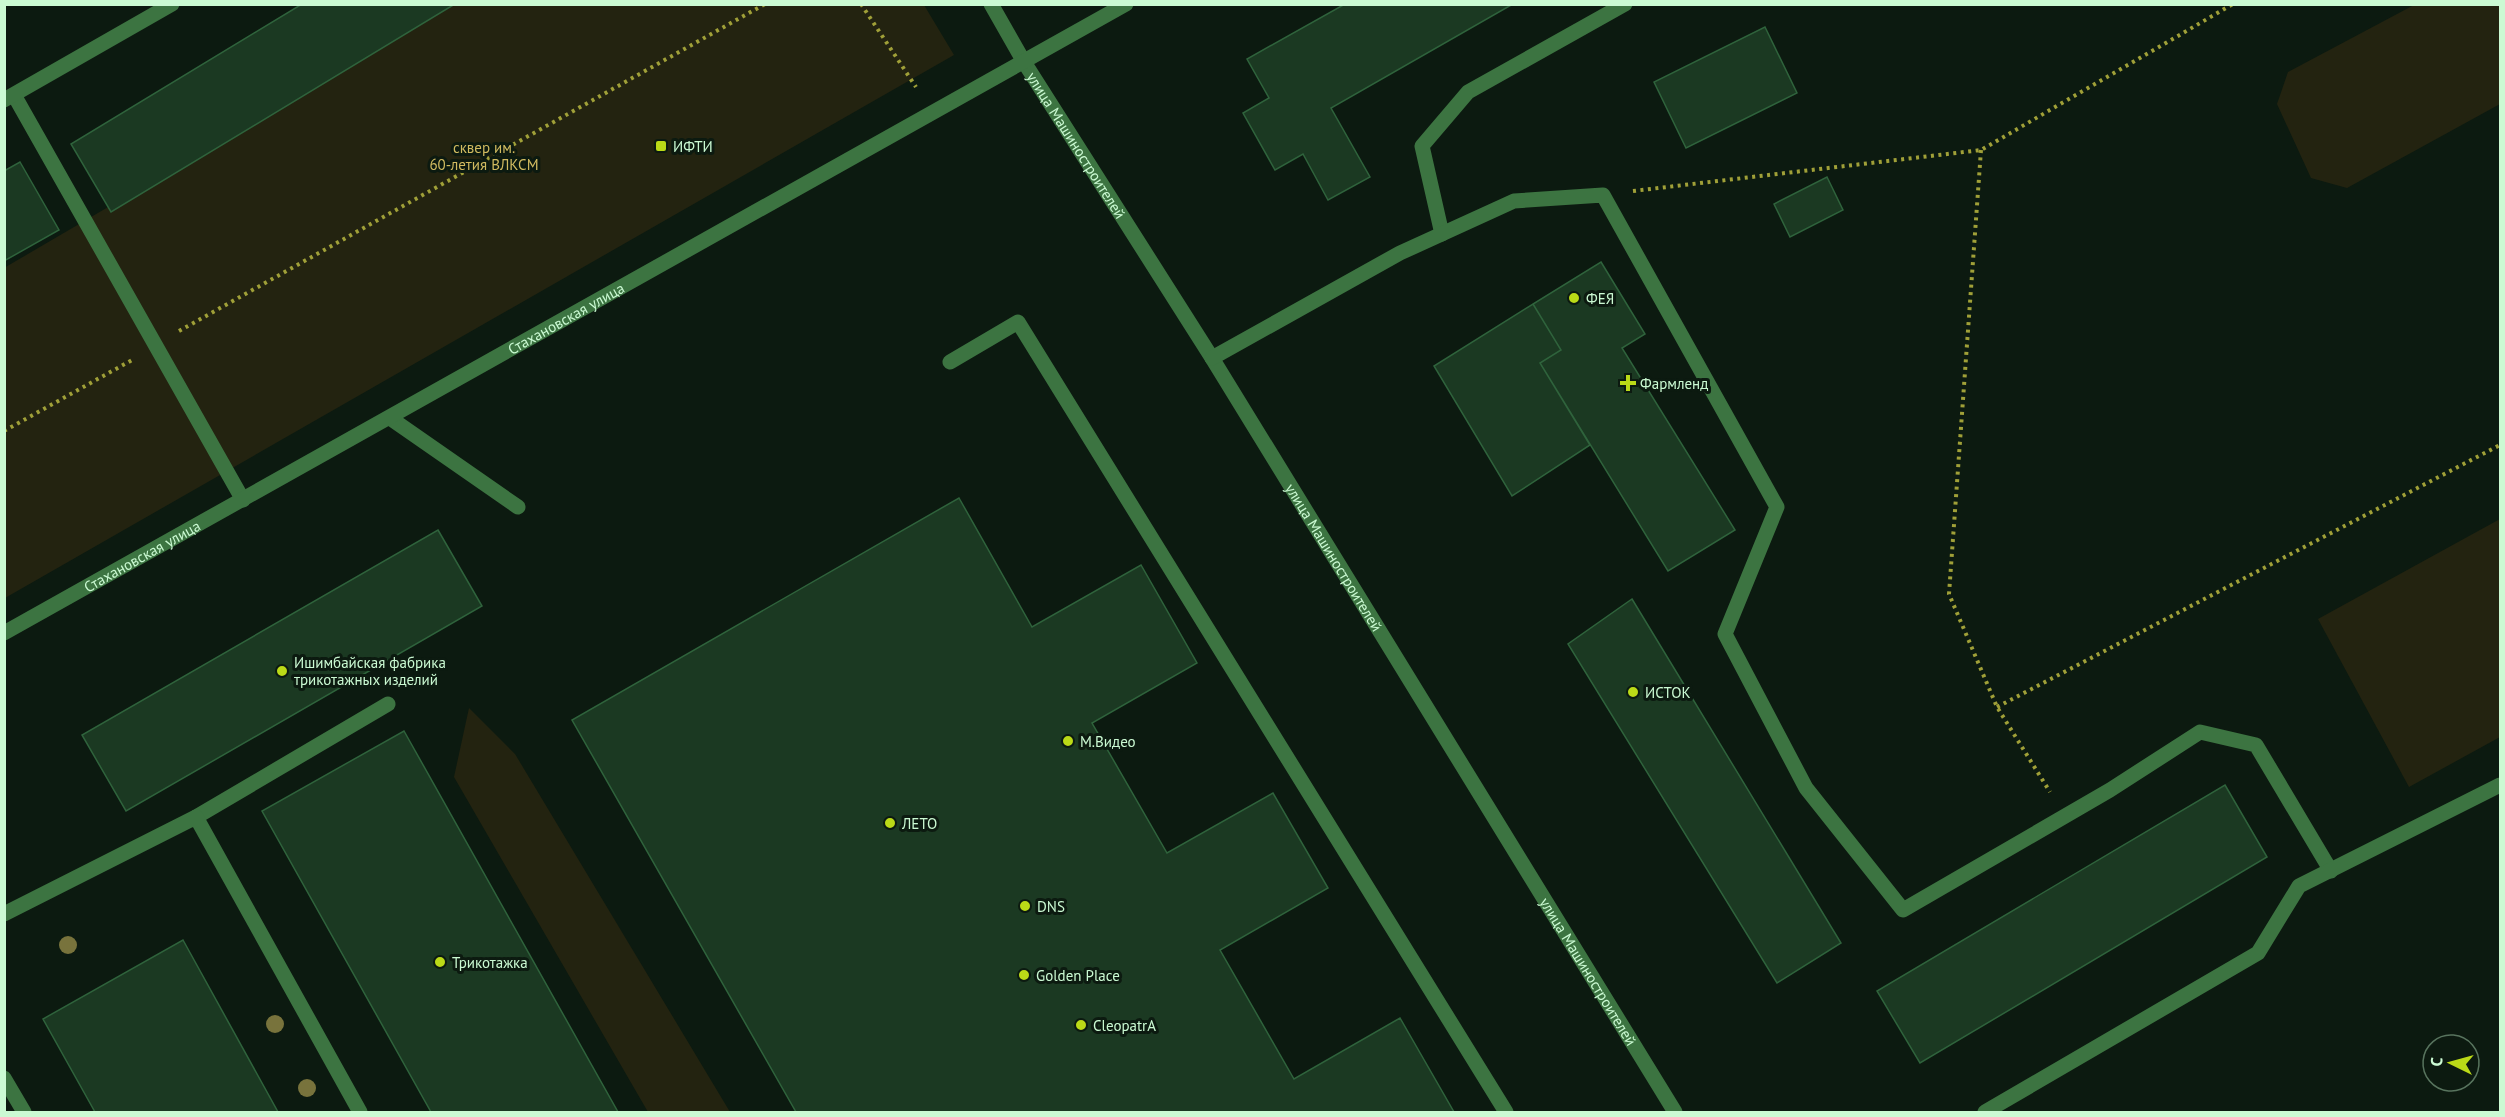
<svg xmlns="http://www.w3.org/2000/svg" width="2505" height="1117" font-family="'PT Sans',sans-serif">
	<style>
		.green { fill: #232310 }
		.building { fill: #1b3922; stroke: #2f633c; stroke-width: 1.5 }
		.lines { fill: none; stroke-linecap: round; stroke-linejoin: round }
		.path { stroke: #a0a038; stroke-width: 4; stroke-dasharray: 3 4.5; stroke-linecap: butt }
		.minor { stroke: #3c7441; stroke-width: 15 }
		.tree { fill: #78733c }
		.poi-dot { fill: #bbda17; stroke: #0c1a10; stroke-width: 2 }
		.labels { text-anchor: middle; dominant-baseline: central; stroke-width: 6; stroke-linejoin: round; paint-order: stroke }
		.street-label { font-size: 15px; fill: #cbfad3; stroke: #0c1a10 }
		.poi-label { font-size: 15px; fill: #cbfad3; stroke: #0c1a10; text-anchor: start }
		.park-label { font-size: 15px; fill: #d1bb60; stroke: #0c1a10 }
	</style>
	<rect width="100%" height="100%" fill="#0c1a10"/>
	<path class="green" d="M 453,5 L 924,5 L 954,55 L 5,598 L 4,268 Z
		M 2414,5 L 2500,5 L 2500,104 L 2347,188 L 2311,178 L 2277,104 L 2288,72 Z
		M 2500,519 L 2500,737 L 2409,787 L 2318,619 Z
		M 469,708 L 515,754 L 730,1112 L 648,1112 L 454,777 Z"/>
	<path class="building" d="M 302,4 L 455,4 L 111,212 L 71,144 Z
		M 1345,4 L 1513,4 L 1331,108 L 1370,177 L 1328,200 L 1303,154 L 1275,170 L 1243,113 L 1269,98 L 1247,59 Z
		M 1765,27 L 1797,93 L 1686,148 L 1654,82 Z
		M 20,162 L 59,230 L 4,261 L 4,171 Z
		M 1827,177 L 1843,210 L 1790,237 L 1774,204 Z
		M 1601,262 L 1645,334 L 1622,348 L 1735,530 L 1668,571 L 1540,363 L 1561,350 L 1533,304 Z
		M 1533,304 L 1561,350 L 1540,363 L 1590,445 L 1512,496 L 1434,366 Z
		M 959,498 L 1032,627 L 1141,565 L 1197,663 L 1092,723 L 1167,853 L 1273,793 L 1328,888 L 1220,950 L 1294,1079 L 1400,1018 L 1454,1112 L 796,1112 L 572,720 Z
		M 438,530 L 482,606 L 126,811 L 82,735 Z
		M 1632,599 L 1841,943 L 1777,983 L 1568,644 Z
		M 404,731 L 618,1112 L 431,1112 L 262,811 Z
		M 2225,785 L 2267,857 L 1920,1063 L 1877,991 Z
		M 183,940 L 278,1112 L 95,1112 L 43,1019 Z"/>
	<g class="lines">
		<path class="path" d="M 861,4 L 916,87
			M 1981,150 L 1949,594 L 1997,707 L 2050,792
			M 1633,191 L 1981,150 L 2233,4
			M 179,331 L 765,4
			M 4,431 L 132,360
			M 1997,707 L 2500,445"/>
		<g class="minor">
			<path id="s1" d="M 991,4 L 1024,62 L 1212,358 L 1675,1112"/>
			<path d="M 14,95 L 243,500"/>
			<path d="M 4,100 L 172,4"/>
			<path d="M 1442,234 L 1422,146 L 1468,92 L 1625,4"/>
			<path d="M 1212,358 L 1400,253 L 1514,201 L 1603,195 L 1777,507 L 1725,634 L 1806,788 L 1903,910 L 2110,790 L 2200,732 L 2256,745 L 2331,871"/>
			<path d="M 950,362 L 1018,322 L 1506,1112"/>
			<path d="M 390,418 L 518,507"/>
			<path id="s2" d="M 4,633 L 1126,4"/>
			<path d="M 196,817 L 388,704"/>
			<path d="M 4,914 L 196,817 L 360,1112"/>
			<path d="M 4,1078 L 24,1112"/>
			<path d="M 1985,1112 L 2258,953 L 2299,886 L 2500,785"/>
		</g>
	</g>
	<g class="tree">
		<circle cx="68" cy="945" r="9"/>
		<circle cx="275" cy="1024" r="9"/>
		<circle cx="307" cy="1088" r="9"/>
	</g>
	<g class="poi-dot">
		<rect x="655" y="140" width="12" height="12" rx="3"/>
		<circle cx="1574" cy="298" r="6"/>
		<path d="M1625 374h6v6h6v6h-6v6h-6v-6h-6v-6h6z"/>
		<circle cx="282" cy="671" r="6"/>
		<circle cx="1633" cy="692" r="6"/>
		<circle cx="1068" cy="741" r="6"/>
		<circle cx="890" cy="823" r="6"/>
		<circle cx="1025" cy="906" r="6"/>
		<circle cx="440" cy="962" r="6"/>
		<circle cx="1024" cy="975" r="6"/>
		<circle cx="1081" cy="1025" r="6"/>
	</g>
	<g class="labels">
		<g class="street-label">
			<text stroke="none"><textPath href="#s1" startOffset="165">улица Машиностроителей</textPath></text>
			<text stroke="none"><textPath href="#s2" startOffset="644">Стахановская улица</textPath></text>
			<text stroke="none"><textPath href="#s2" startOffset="158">Стахановская улица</textPath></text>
			<text stroke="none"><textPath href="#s1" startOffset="651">улица Машиностроителей</textPath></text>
			<text stroke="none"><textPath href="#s1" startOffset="1137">улица Машиностроителей</textPath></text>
		</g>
		<g class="poi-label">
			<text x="673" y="146">ИФТИ</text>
			<text x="1586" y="298">ФЕЯ</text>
			<text x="1640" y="383">Фармленд</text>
			<text x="294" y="662">Ишимбайская фабрика<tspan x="294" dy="17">трикотажных изделий</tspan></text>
			<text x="1645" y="692">ИСТОК</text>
			<text x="1080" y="741">М.Видео</text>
			<text x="902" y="823">ЛЕТО</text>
			<text x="1037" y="906">DNS</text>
			<text x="452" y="962">Трикотажка</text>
			<text x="1036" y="975">Golden Place</text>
			<text x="1093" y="1025">CleopatrA</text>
		</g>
		<g class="park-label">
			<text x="484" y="147">сквер им.<tspan x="484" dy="17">60-летия ВЛКСМ</tspan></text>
		</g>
	</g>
	<rect width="2505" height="1117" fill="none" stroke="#cbfad3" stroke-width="12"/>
	<g transform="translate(2451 1063) rotate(275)"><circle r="28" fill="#0c1a10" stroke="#58745e" stroke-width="1.5"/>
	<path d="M0-4.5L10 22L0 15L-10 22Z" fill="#bbda17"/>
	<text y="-9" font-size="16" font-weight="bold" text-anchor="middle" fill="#cbfad3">С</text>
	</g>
</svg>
